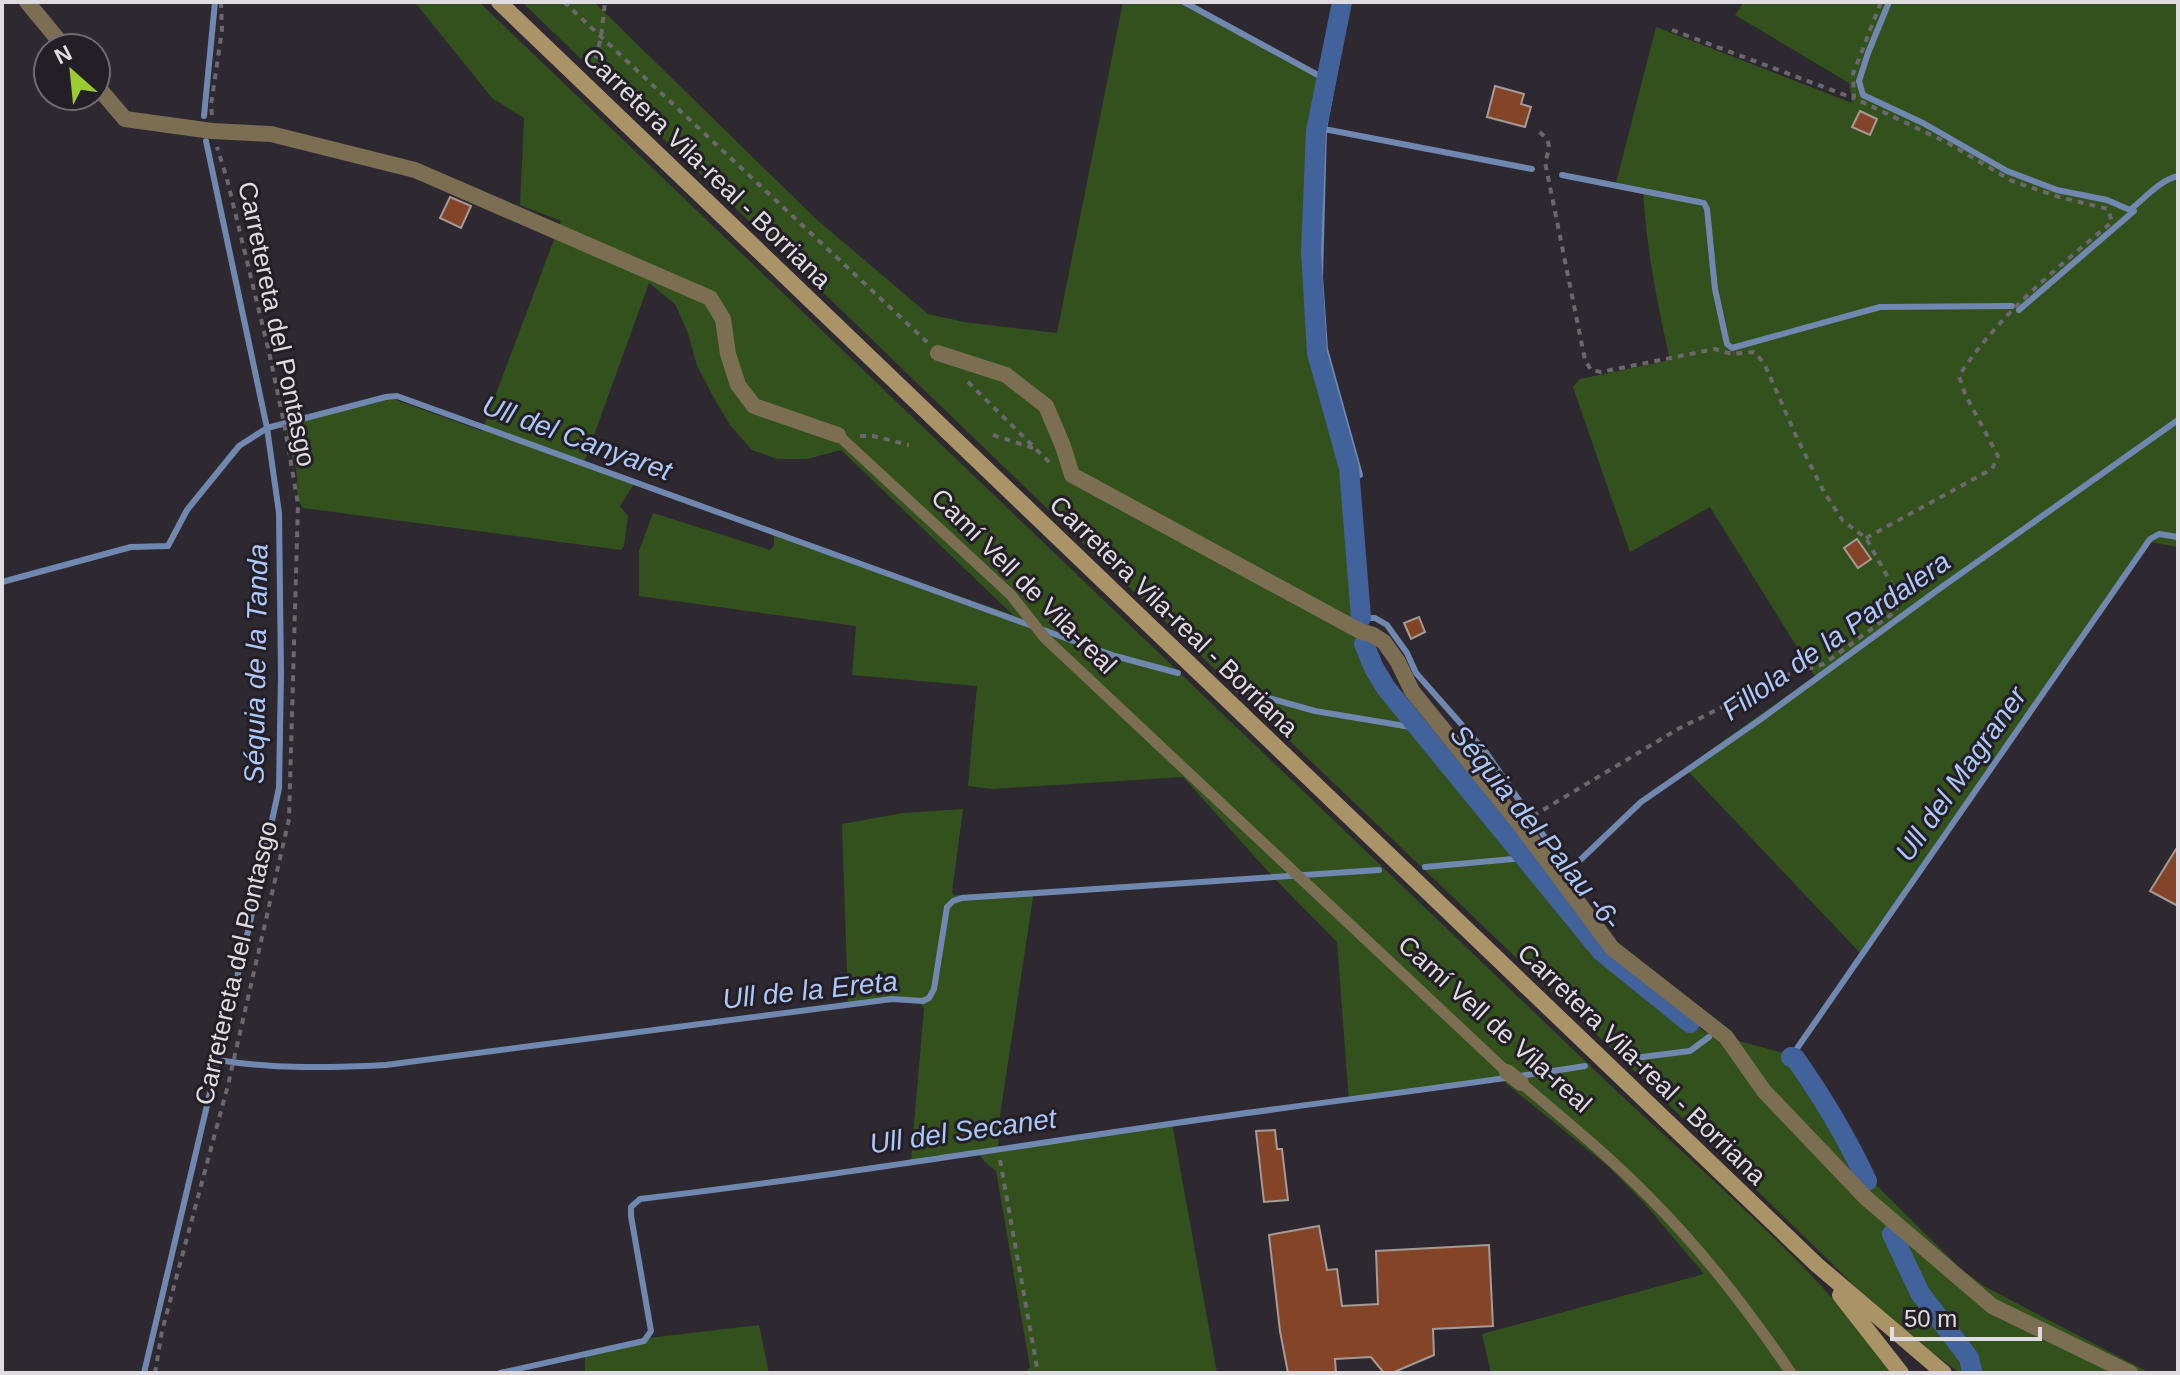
<svg xmlns="http://www.w3.org/2000/svg" width="2180" height="1375" font-family="Arial,sans-serif">
	<style>
		.green { fill: #32511d }
		.lines { fill: none; stroke-linecap: round; stroke-linejoin: round }
		.stream { stroke: #7087af; stroke-width: 6 }
		.canal { stroke: #41629a; stroke-width: 20 }
		.building { fill: #844428; stroke: #a59a96; stroke-width: 2 }
		.path { stroke: #6b676d; stroke-width: 4; stroke-dasharray: 6 6; stroke-linecap: butt }
		.lane { stroke: #7c6e53; stroke-width: 11 }
		.street { stroke: #7c6e53; stroke-width: 16 }
		.secondary { stroke: #aa9367; stroke-width: 16 }
		.labels { text-anchor: middle; dominant-baseline: central; stroke-width: 6; stroke-linejoin: round; paint-order: stroke }
		.street-label { font-size: 26px; fill: #dfdce1; stroke: #241f26 }
		.water-label { font-size: 28px; font-style: italic; fill: #abc8f9; stroke: #241f26 }
	</style>
	<rect width="100%" height="100%" fill="#2e2930"/>
	<path class="green" d="M 412,2 L 479,2 L 1607,1082 C 1675,1146 1746,1208 1811,1275 C 1840,1306 1867,1340 1894,1373 L 1491,1373 L 1482,1334 L 1704,1274 L 1645,1204 L 1609,1167 L 1503,1081 L 1349,1102 L 1337,942 L 1275,879 L 1183,777 L 992,789 L 968,786 L 977,686 L 852,675 L 856,626 L 639,596 L 639,551 L 653,513 L 770,550 L 774,545 L 774,531 L 1013,615 L 841,450 L 807,459 L 777,459 L 752,450 L 730,425 L 714,398 L 697,366 L 688,333 L 675,304 L 649,283 L 584,463 L 635,482 L 620,506 L 628,516 L 624,546 L 621,550 L 303,508 C 294,496 299,483 296,469 C 292,453 284,440 288,424 L 393,399 L 482,431 L 561,221 L 520,205 L 524,118 L 492,98 L 418,6 Z
		M 522,2 L 594,2 L 816,219 L 928,314 L 964,322 L 1057,333 L 1123,2 L 1188,2 L 1325,77 L 1314,134 L 1309,235 L 1310,278 L 1316,352 L 1347,468 L 1359,618 L 1376,667 L 1389,688 L 1603,951 L 1705,1032 L 1795,1056 L 1825,1096 L 1849,1134 L 1870,1179 L 1961,1269 L 1984,1286 L 2150,1373 L 1960,1373 L 1930,1351 L 1859,1290 L 1621,1058 L 1087,547 Z
		M 1744,2 L 2178,2 L 2178,547 L 2150,542 L 1864,957 L 1685,768 L 1815,676 L 1710,507 L 1630,552 L 1573,387 L 1580,379 L 1670,360 C 1657,303 1646,247 1643,188 L 1616,183 L 1656,27 L 1852,103 L 1849,83 L 1735,15 Z
		M 963,809 L 952,893 L 954,895 L 1034,891 L 999,1122 L 998,1148 L 1172,1123 L 1217,1373 L 1024,1373 L 1030,1367 L 996,1171 L 984,1161 L 977,1151 L 911,1161 L 924,1008 L 917,999 L 891,997 L 848,1002 L 842,824 L 903,813 Z
		M 759,1325 L 769,1373 L 585,1373 L 585,1351 L 640,1339 Z"/>
	<g class="lines">
		<path class="stream" d="M 1184,2 L 1327,80
			M 1348,2 L 1324,129 L 1320,277 L 1325,349 L 1360,475
			M 1889,2 L 1868,53 L 1859,81 L 1863,95 L 1923,123 L 2007,171 L 2057,190 L 2107,200 L 2130,210 C 2145,198 2160,180 2178,176
			M 204,116 L 215,2
			M 1324,129 L 1532,169
			M 1562,175 L 1704,203 L 1707,209 L 1715,289 L 1727,344 L 1732,348 L 1880,307 L 2012,306
			M 2019,310 L 2134,211
			M 2,582 L 131,547 L 168,546 L 187,510 L 239,446 L 267,428 L 386,397 L 397,396 L 1115,656 L 1178,673
			M 1361,618 L 1375,618 L 1387,625 L 1407,653 L 1416,673 L 1485,751 L 1523,806
			M 1237,689 L 1315,711 L 1417,728
			M 1536,825 L 1563,862 L 1570,866 L 1576,864 L 1641,802 L 1761,719 L 1939,589 L 2178,420
			M 1425,867 L 1524,858
			M 1791,1057 L 2150,539 L 2159,534 L 2178,537
			M 1626,1059 L 1690,1051 L 1709,1037
			M 218,1060 C 273,1069 330,1068 386,1065 L 892,999 L 923,1001 L 929,998 L 934,989 L 947,907 L 953,901 L 962,898 L 1379,870
			M 144,1373 L 249,927 L 279,788 L 281,674 L 279,513 L 267,428 L 206,141
			M 500,1373 L 644,1341 L 651,1331 L 631,1216 L 631,1207 L 640,1199 C 819,1178 997,1149 1176,1123 C 1312,1103 1449,1088 1585,1066"/>
		<path class="canal" d="M 1342,2 L 1316,131 L 1311,252 L 1317,353 L 1349,468 L 1361,618
			M 1364,644 L 1374,668 L 1386,688 L 1601,951 L 1690,1023
			M 1791,1057 L 1795,1058 C 1823,1098 1846,1136 1867,1181
			M 1892,1234 L 1920,1293 L 1969,1358 L 1972,1371"/>
	</g>
	<path class="building" d="M 1495,86 L 1524,94 L 1521,104 L 1531,107 L 1525,127 L 1487,117 Z
		M 1860,111 L 1877,119 L 1870,135 L 1852,127 Z
		M 450,197 L 471,206 L 461,228 L 440,218 Z
		M 1857,539 L 1871,559 L 1858,568 L 1844,548 Z
		M 1419,617 L 1425,632 L 1411,639 L 1404,623 Z
		M 2178,846 L 2178,906 L 2150,891 Z
		M 1275,1130 L 1277,1149 L 1282,1149 L 1288,1200 L 1264,1202 L 1256,1131 Z
		M 1319,1226 L 1327,1270 L 1337,1269 L 1342,1306 L 1378,1304 L 1376,1251 L 1489,1245 L 1493,1326 L 1433,1329 L 1434,1355 L 1392,1373 L 1384,1373 L 1371,1357 L 1335,1359 L 1336,1373 L 1288,1373 L 1280,1331 L 1269,1235 Z"/>
	<g class="lines">
		<path class="path" d="M 564,2 L 927,342
			M 1672,30 L 1853,98
			M 593,70 L 601,37 L 605,2
			M 212,115 L 211,105 L 222,30 L 221,2
			M 968,382 L 1050,463
			M 993,435 L 1036,449
			M 860,436 L 873,436 L 909,445
			M 1866,538 L 1992,469 L 1998,456 L 1965,394 L 1959,376 C 1998,315 2057,268 2112,222 L 2108,209 L 2059,197 L 2012,181 L 1948,143 L 1854,98 L 1853,74 L 1881,2
			M 1533,816 L 1678,729 L 1787,675 L 1824,664 L 1896,611 L 1897,594 L 1866,538 L 1843,521 L 1824,492 L 1797,438 L 1764,363 L 1754,352 L 1732,354 L 1715,349 L 1601,372 L 1591,370 L 1585,360 L 1545,162 C 1551,145 1551,141 1537,130
			M 1000,1160 L 1038,1373
			M 155,1373 L 162,1331 L 228,1085 L 289,819 L 298,504 L 284,423 L 269,352 L 227,179 L 217,147"/>
		<path class="lane" d="M 838,435 L 1011,595 L 1045,638 L 1507,1072
			M 1521,1083 C 1565,1120 1609,1156 1649,1197 C 1702,1250 1749,1311 1791,1373"/>
		<path class="street" d="M 27,2 L 65,48
			M 96,85 L 125,119 L 212,131 L 271,134 L 415,170 L 710,298 L 723,319 L 728,354 L 738,385 L 754,406 L 838,435
			M 938,353 L 1006,375 L 1046,406 L 1063,446 L 1072,475 L 1360,631 L 1373,635 L 1384,642 L 1398,662 L 1412,691 L 1522,827 L 1612,948 L 1726,1037 L 1764,1091 L 1866,1198 L 1992,1306 L 2130,1373
			M 1507,1072 L 1521,1083"/>
		<path class="secondary" d="M 499,2 L 1817,1265 L 1944,1373
			M 1840,1295 L 1901,1373"/>
	</g>
	<g class="labels">
		<g class="street-label">
			<text transform="translate(707 168) rotate(44)">Carretera Vila-real - Borriana</text>
			<text transform="translate(277 324) rotate(78)">Carretereta del Pontasgo</text>
			<text transform="translate(1024 581) rotate(45)">Camí Vell de Vila-real</text>
			<text transform="translate(1174 616) rotate(44)">Carretera Vila-real - Borriana</text>
			<text transform="translate(236 963) rotate(-77)">Carretereta del Pontasgo</text>
			<text transform="translate(1495 1024) rotate(42)">Camí Vell de Vila-real</text>
			<text transform="translate(1642 1064) rotate(44)">Carretera Vila-real - Borriana</text>
		</g>
		<g class="water-label">
			<text transform="translate(577 438) rotate(20)">Ull del Canyaret</text>
			<text transform="translate(1836 636) rotate(-35)">Fillola de la Pardalera</text>
			<text transform="translate(256 664) rotate(-89)">Séquia de la Tanda</text>
			<text transform="translate(1961 774) rotate(-55)">Ull del Magraner</text>
			<text transform="translate(1536 827) rotate(51)">Séquia del Palau -6-</text>
			<text transform="translate(810 990) rotate(-6)">Ull de la Ereta</text>
			<text transform="translate(963 1131) rotate(-8)">Ull del Secanet</text>
		</g>
	</g>
	<rect width="2180" height="1375" fill="none" stroke="#dfdce1" stroke-width="8"/>
	<g transform="translate(72 72) rotate(333)"><circle r="38" fill="#241f26" stroke="#6f6b71" stroke-width="2"/>
	<path d="M0-6L14 30L0 20L-14 30Z" fill="#9cca31"/>
	<text y="-12" font-size="22" font-weight="bold" text-anchor="middle" fill="#dfdce1">N</text>
	</g>
	<path d="M1892 1327v12h148v-12" fill="none" stroke="#dfdce1" stroke-width="4"/>
	<text x="1904" y="1327" font-size="24" fill="#dfdce1" stroke="#241f26" stroke-width="6" paint-order="stroke">50 m</text>
</svg>
